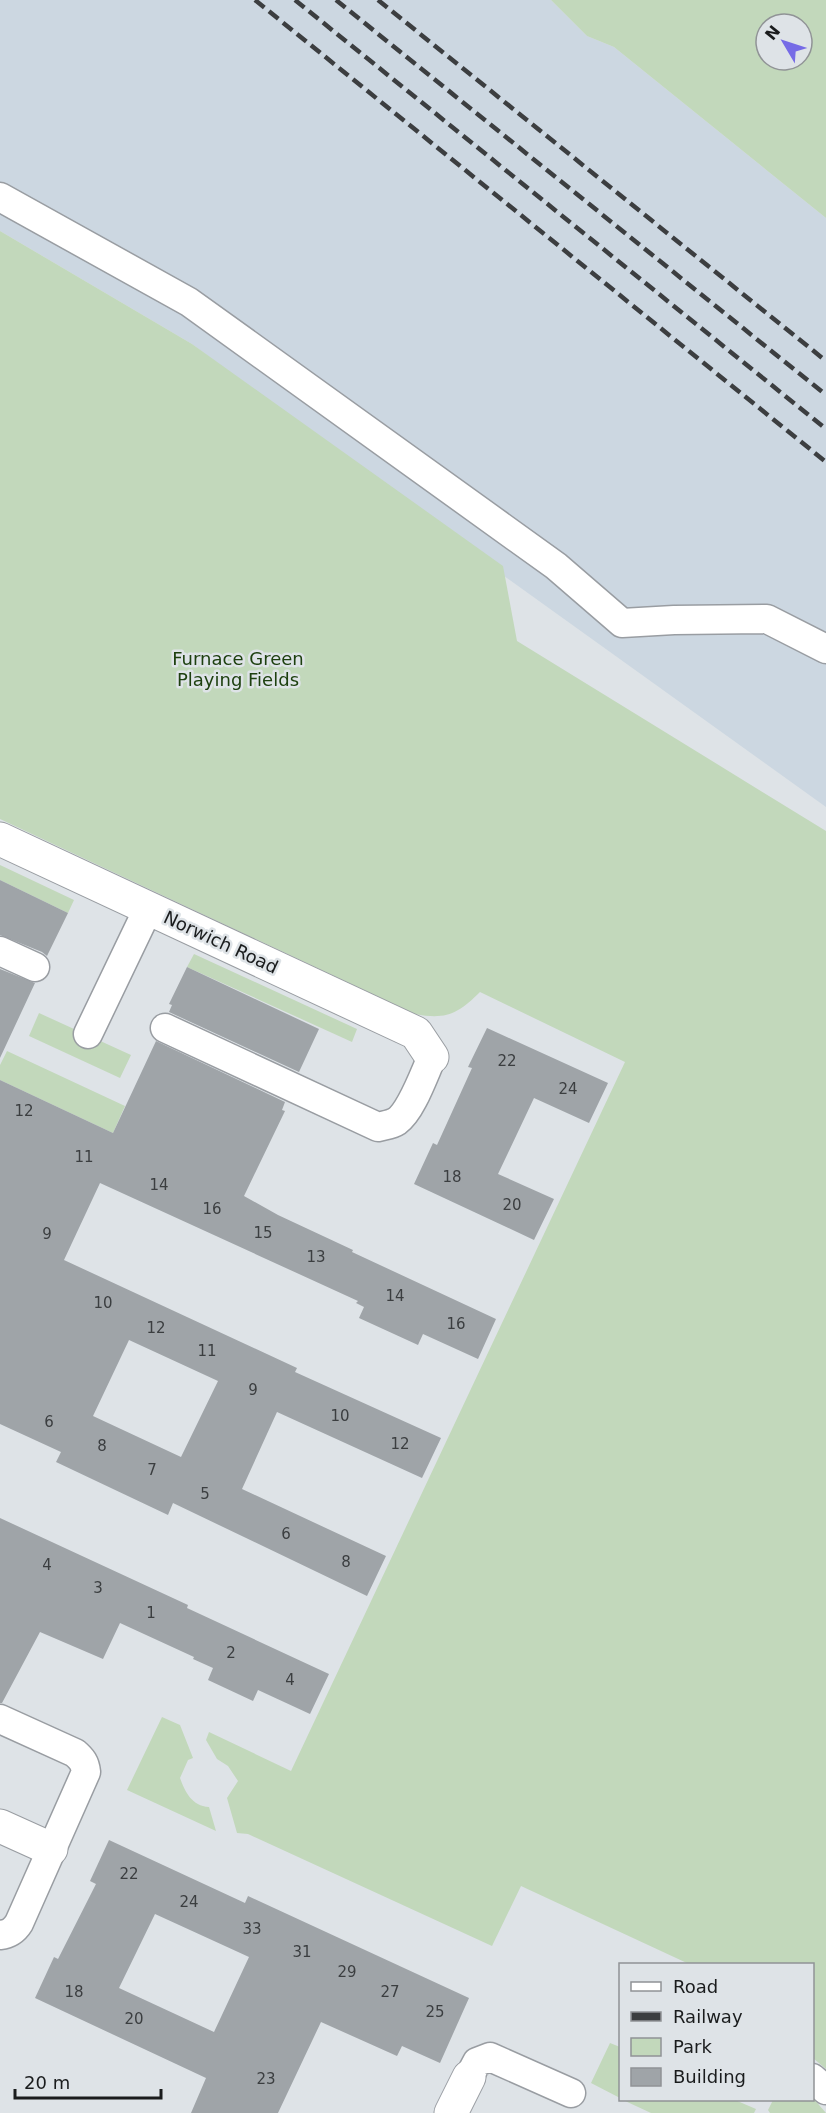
<svg xmlns="http://www.w3.org/2000/svg" width="826" height="2113" font-family="'DejaVu Sans',sans-serif">
	<style>
		.built { fill: #ccd7e1 }
		.green { fill: #c2d8bb; fill-rule: evenodd }
		.building { fill: #9fa4a8; fill-rule: evenodd }
		.lines { fill: none; stroke-linecap: round; stroke-linejoin: round }
		.service-casing { stroke: #999da2; stroke-width: 31 }
		.minor-casing { stroke: #999da2; stroke-width: 35 }
		.service { stroke: #fff; stroke-width: 28 }
		.minor { stroke: #fff; stroke-width: 33 }
		.rail { stroke: #3c3e40; stroke-width: 4.5; stroke-dasharray: 12 6; stroke-linecap: butt }
		.labels { text-anchor: middle; dominant-baseline: central; stroke-width: 5; stroke-linejoin: round; paint-order: stroke }
		.number-label { font-size: 15px; fill: #3b3e40 }
		.park-label { font-size: 18px; fill: #1d400f; stroke: #dee3e7 }
		.street-label { font-size: 18px; fill: #1a1c1d; stroke: #dee3e7 }
	</style>
	<rect width="100%" height="100%" fill="#dee3e7"/>
	<path class="built" d="M 0,0 L 551,0 L 587,36 L 614,47 L 826,218 L 826,807 L 415,512 L 192,344 L 0,231 Z"/>
	<path class="green" d="M 551,0 L 826,0 L 826,218 L 614,47 L 587,36 ZM 766,24 L 802,24 L 802,60 L 766,60 Z
		M 0,231 L 192,344 L 503,566 L 517,641 L 826,831 L 826,2069 L 813,2058 L 813,2022 L 814,2018 L 812,2017 L 812,1964 L 689,1964 L 521,1886 L 492,1946 L 248,1834 L 237,1833 L 227,1798 L 238,1781 L 228,1766 L 217,1759 L 206,1740 L 209,1732 L 291,1771 L 625,1062 L 480,992 C 458,1014 446,1020 415,1014 L 0,819 Z
		M 0,865 L 74,900 L 68,913 L 0,880 Z
		M 194,954 L 357,1029 L 352,1042 L 187,967 Z
		M 39,1013 L 131,1055 L 120,1078 L 29,1036 Z
		M 7,1051 L 125,1106 L 113,1133 L 0,1080 L 0,1065 Z
		M 162,1717 L 180,1725 L 193,1758 L 188,1760 L 180,1778 C 185,1792 192,1806 209,1807 L 216,1831 L 127,1790 Z
		M 610,2043 L 620,2047 L 620,2098 L 591,2083 Z
		M 813,2098 L 826,2113 L 770,2113 L 768,2110 L 773,2100 L 812,2100 Z
		M 623,2100 L 735,2100 L 756,2109 L 754,2113 L 651,2113 Z"/>
	<path class="building" d="M 0,880 L 68,913 L 47,956 L 42,952 L 0,935 Z
		M 187,967 L 319,1029 L 299,1072 L 169,1012 L 172,1005 L 169,1004 Z
		M 0,969 L 35,983 L 0,1058 Z
		M 487,1028 L 608,1083 L 589,1123 L 534,1098 L 498,1174 L 554,1199 L 534,1240 L 414,1184 L 433,1143 L 437,1145 L 472,1068 L 468,1067 Z
		M 156,1041 L 285,1102 L 282,1110 L 285,1111 L 244,1196 L 278,1215 L 353,1250 L 352,1252 L 496,1319 L 478,1359 L 423,1334 L 418,1345 L 359,1318 L 364,1307 L 356,1303 L 358,1301 L 100,1183 L 64,1260 L 297,1368 L 295,1372 L 441,1438 L 422,1478 L 277,1412 L 242,1489 L 386,1556 L 367,1596 L 173,1503 L 168,1515 L 56,1462 L 61,1452 L 0,1424 L 0,1080 L 113,1133 ZM 129,1340 L 218,1381 L 181,1457 L 93,1416 Z
		M 0,1518 L 188,1605 L 187,1608 L 329,1674 L 310,1714 L 258,1690 L 253,1701 L 208,1680 L 213,1668 L 193,1659 L 194,1657 L 120,1623 L 103,1659 L 40,1632 L 2,1703 L 0,1703 Z
		M 109,1840 L 245,1903 L 248,1896 L 469,1998 L 440,2063 L 402,2046 L 397,2056 L 321,2022 L 278,2113 L 191,2113 L 206,2078 L 35,1998 L 54,1957 L 58,1959 L 96,1884 L 90,1881 ZM 155,1914 L 249,1957 L 214,2032 L 119,1988 Z"/>
	<g class="lines">
		<g class="service-casing">
			<path id="service" d="M 0,197 L 189,302 L 556,566 L 622,623 L 674,620 L 767,619 L 826,649
				M 0,951 L 35,967
				M 165,1028 L 378,1127 C 385,1125 391,1125 397,1121 C 412,1110 424,1074 432,1057
				M 88,1034 L 148,909
				M 0,1719 L 75,1753 C 82,1759 85,1763 86,1772 L 19,1923 C 14,1931 9,1934 0,1935
				M 469,2077 L 477,2062 L 490,2057 L 571,2093
				M 812,2078 L 826,2090"/>
		</g>
		<g class="minor-casing">
			<path id="minor" d="M 0,839 L 416,1033 L 432,1057
				M 0,1826 L 51,1849
				M 451,2113 L 469,2077"/>
		</g>
		<use href="#service" class="service"/>
		<use href="#minor" class="minor"/>
		<path class="rail" d="M 255,0 L 826,462
			M 295,0 L 826,429
			M 336,0 L 826,395
			M 378,0 L 826,361"/>
	</g>
	<g class="labels">
		<g class="number-label">
			<text x="507" y="1061">22</text>
			<text x="568" y="1089">24</text>
			<text x="24" y="1111">12</text>
			<text x="84" y="1157">11</text>
			<text x="452" y="1177">18</text>
			<text x="159" y="1185">14</text>
			<text x="512" y="1205">20</text>
			<text x="212" y="1209">16</text>
			<text x="263" y="1233">15</text>
			<text x="47" y="1234">9</text>
			<text x="316" y="1257">13</text>
			<text x="395" y="1296">14</text>
			<text x="103" y="1303">10</text>
			<text x="456" y="1324">16</text>
			<text x="156" y="1328">12</text>
			<text x="207" y="1351">11</text>
			<text x="253" y="1390">9</text>
			<text x="340" y="1416">10</text>
			<text x="49" y="1422">6</text>
			<text x="400" y="1444">12</text>
			<text x="102" y="1446">8</text>
			<text x="152" y="1470">7</text>
			<text x="205" y="1494">5</text>
			<text x="286" y="1534">6</text>
			<text x="346" y="1562">8</text>
			<text x="47" y="1565">4</text>
			<text x="98" y="1588">3</text>
			<text x="151" y="1613">1</text>
			<text x="231" y="1653">2</text>
			<text x="290" y="1680">4</text>
			<text x="129" y="1874">22</text>
			<text x="189" y="1902">24</text>
			<text x="252" y="1929">33</text>
			<text x="302" y="1952">31</text>
			<text x="347" y="1972">29</text>
			<text x="74" y="1992">18</text>
			<text x="390" y="1992">27</text>
			<text x="435" y="2012">25</text>
			<text x="134" y="2019">20</text>
			<text x="266" y="2079">23</text>
		</g>
		<g class="park-label">
			<text x="238" y="658">Furnace Green<tspan x="238" dy="21">Playing Fields</tspan></text>
		</g>
		<g class="street-label">
			<text transform="translate(221 942) rotate(25)">Norwich Road</text>
		</g>
	</g>
	<rect x="619" y="1963" width="195" height="138" fill="#dee3e7" stroke="#909396" stroke-width="1.5"/>
	<rect x="631" y="1982" width="30" height="9" fill="#ffffff" stroke="#909396" stroke-width="1.5"/>
	<text x="673" y="1993" font-size="18" fill="#1a1c1d">Road</text>
	<rect x="631" y="2012" width="30" height="9" fill="#3c3e40" stroke="#909396" stroke-width="1.5"/>
	<text x="673" y="2023" font-size="18" fill="#1a1c1d">Railway</text>
	<rect x="631" y="2038" width="30" height="18" fill="#c2d8bb" stroke="#909396" stroke-width="1.5"/>
	<text x="673" y="2053" font-size="18" fill="#1a1c1d">Park</text>
	<rect x="631" y="2068" width="30" height="18" fill="#9fa4a8" stroke="#909396" stroke-width="1.5"/>
	<text x="673" y="2083" font-size="18" fill="#1a1c1d">Building</text>
	<g transform="translate(784 42) rotate(309)"><circle r="28" fill="#dee3e7" stroke="#909396" stroke-width="1.5"/>
	<path d="M0-4.5L10 22L0 15L-10 22Z" fill="#766be6"/>
	<text y="-9" font-size="16" font-weight="bold" text-anchor="middle" fill="#1a1c1d">N</text>
	</g>
	<path d="M15 2089v9h146v-9" fill="none" stroke="#1a1c1d" stroke-width="3"/>
	<text x="24" y="2089" font-size="18" fill="#1a1c1d" stroke="#dee3e7" stroke-width="4.5" paint-order="stroke">20 m</text>
</svg>
